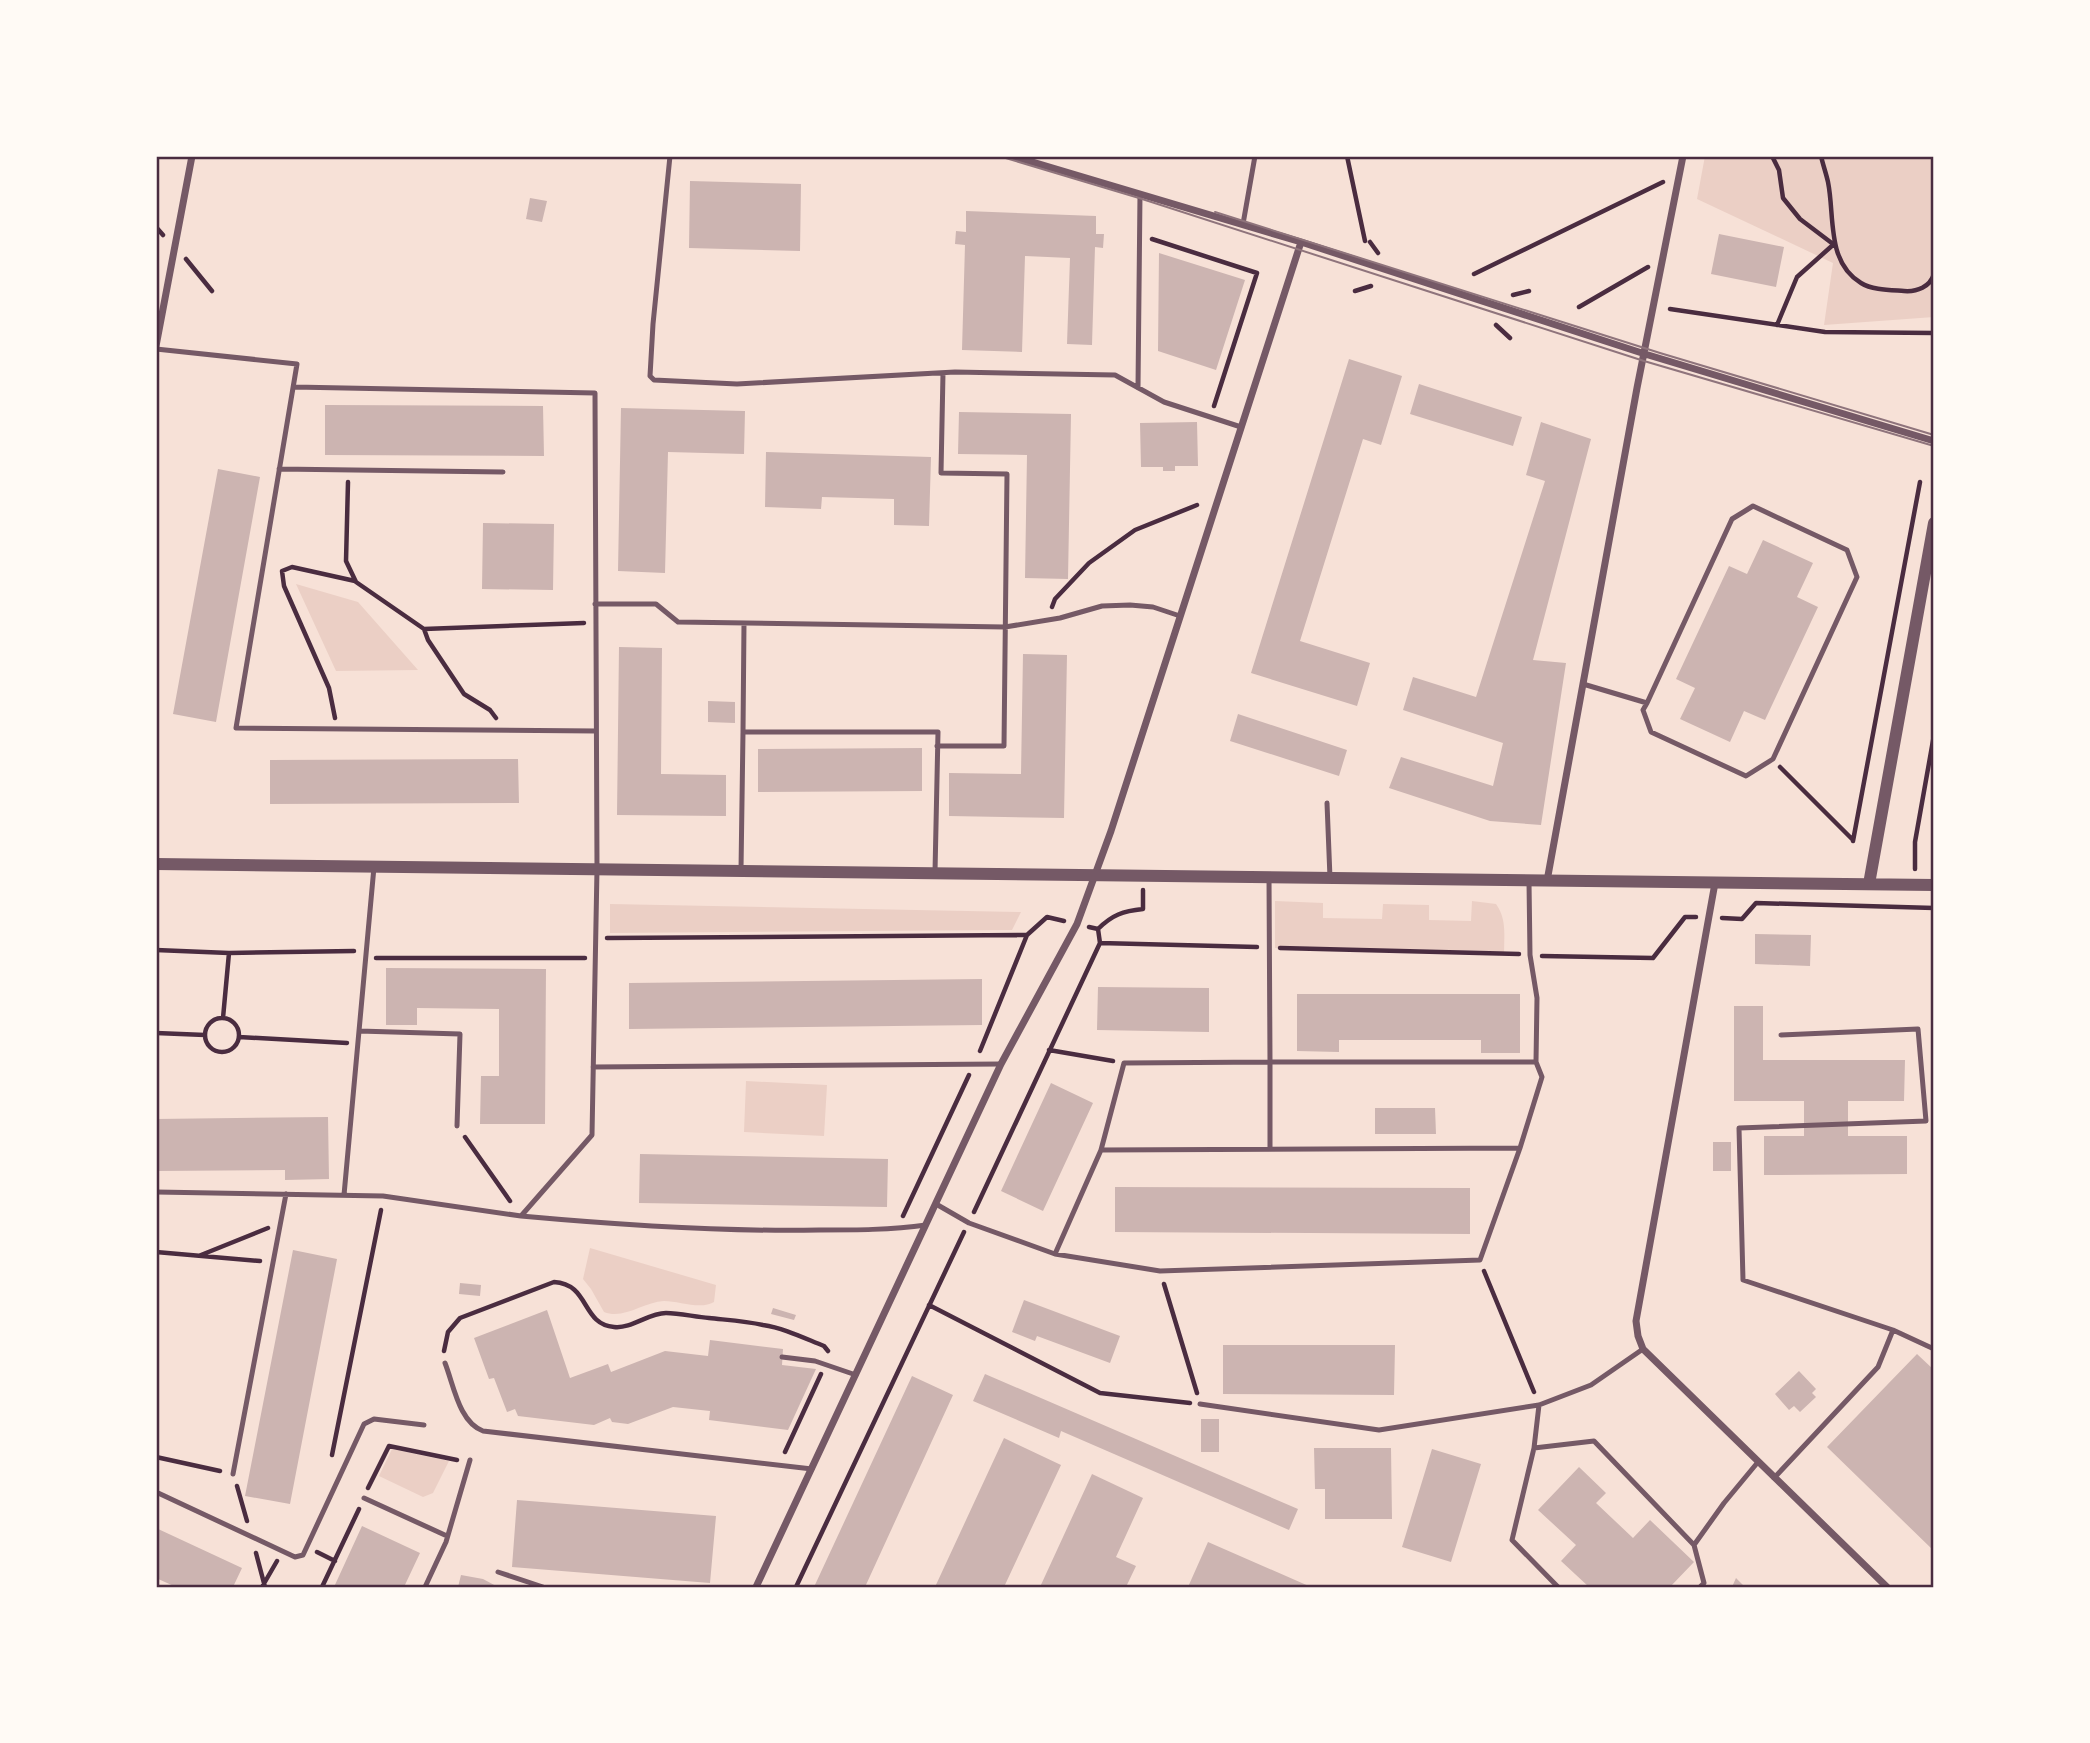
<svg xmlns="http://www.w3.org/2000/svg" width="2090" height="1743" font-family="'PT Sans Narrow',sans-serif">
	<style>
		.green { fill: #ebcfc5 }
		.building { fill: #ccb4b1 }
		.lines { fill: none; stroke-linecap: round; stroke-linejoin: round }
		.path { stroke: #4a2c40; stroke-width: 4.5 }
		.service { stroke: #755966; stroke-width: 5 }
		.minor { stroke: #755966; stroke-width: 7 }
		.tertiary { stroke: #755966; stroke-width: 12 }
		.tram { stroke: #8f747c; stroke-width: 2 }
		.neatline { fill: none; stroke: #4a2c40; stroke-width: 2.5 }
	</style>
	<rect width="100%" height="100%" fill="#f7e1d7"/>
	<path class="green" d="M 1705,156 L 1934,156 L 1934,317 L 1824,325 L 1833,263 L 1697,199 Z
		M 296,584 L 358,602 L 418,670 L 336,671 Z
		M 1275,901 L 1323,903 L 1323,918 L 1382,919 L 1383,904 L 1429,905 L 1429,920 L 1471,921 L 1472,901 L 1496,904 C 1507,919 1504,936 1504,954 L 1275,948 Z
		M 610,904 L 1020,912 L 1021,912 L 1012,930 L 610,933 Z
		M 746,1081 L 827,1085 L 824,1136 L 744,1132 Z
		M 590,1248 L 716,1285 L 714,1302 C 701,1310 679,1301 664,1301 C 643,1302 624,1320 604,1312 L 591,1289 L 583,1279 Z
		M 392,1449 L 449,1461 L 433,1493 L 423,1497 L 379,1476 Z"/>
	<path class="building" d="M 690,181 L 801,184 L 800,251 L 689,248 Z
		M 530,198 L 547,201 L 542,222 L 526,219 Z
		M 966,211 L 1096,216 L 1096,234 L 1104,234 L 1103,248 L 1095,247 L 1092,345 L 1067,344 L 1070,258 L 1025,256 L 1022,352 L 962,350 L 965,245 L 955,244 L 956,231 L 966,232 Z
		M 1719,234 L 1784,247 L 1776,287 L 1711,274 Z
		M 1159,253 L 1245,280 L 1216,370 L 1158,351 Z
		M 1349,359 L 1402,376 L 1381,445 L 1363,439 L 1300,641 L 1370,663 L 1357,706 L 1251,673 Z
		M 1419,384 L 1522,417 L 1513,446 L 1410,414 Z
		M 325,405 L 543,406 L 544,456 L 325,455 Z
		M 621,408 L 745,411 L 744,454 L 668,452 L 665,573 L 618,571 Z
		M 959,412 L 1071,414 L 1068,579 L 1025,578 L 1027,455 L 958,454 Z
		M 1197,422 L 1198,466 L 1175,466 L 1175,471 L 1163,471 L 1163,467 L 1141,467 L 1140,423 Z
		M 1541,422 L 1591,439 L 1533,660 L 1566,663 L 1541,825 L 1490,821 L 1389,788 L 1401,757 L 1493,786 L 1503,743 L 1403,710 L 1413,677 L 1476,697 L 1545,481 L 1526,475 Z
		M 766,452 L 931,457 L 929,526 L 894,525 L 894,499 L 822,497 L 821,509 L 765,507 Z
		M 218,469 L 260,477 L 216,722 L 173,714 Z
		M 483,523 L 554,524 L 553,590 L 482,589 Z
		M 1763,540 L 1813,563 L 1797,597 L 1818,607 L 1765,720 L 1744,711 L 1730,742 L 1680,719 L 1695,688 L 1676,679 L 1729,566 L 1747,574 Z
		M 619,647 L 662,648 L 661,774 L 726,775 L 726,816 L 617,815 Z
		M 1023,654 L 1067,655 L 1064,818 L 949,816 L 949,773 L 1021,774 Z
		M 708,701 L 735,702 L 735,723 L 708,722 Z
		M 1238,714 L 1347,750 L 1339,776 L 1230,741 Z
		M 922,748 L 922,791 L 758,792 L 758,749 Z
		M 518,759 L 519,803 L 270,804 L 270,760 Z
		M 1755,934 L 1811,935 L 1810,966 L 1755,964 Z
		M 386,968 L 546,969 L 545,1124 L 480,1124 L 481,1076 L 499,1076 L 499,1009 L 417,1008 L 417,1025 L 386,1025 Z
		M 982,979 L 982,1025 L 629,1029 L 629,983 Z
		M 1098,987 L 1209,988 L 1209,1032 L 1097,1030 Z
		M 1297,994 L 1520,994 L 1520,1053 L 1481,1053 L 1481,1040 L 1339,1040 L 1339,1052 L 1297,1051 Z
		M 1734,1006 L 1763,1006 L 1763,1060 L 1905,1060 L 1904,1101 L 1848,1101 L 1848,1136 L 1907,1136 L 1907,1174 L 1764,1175 L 1764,1136 L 1804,1136 L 1804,1101 L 1734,1101 Z
		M 1051,1083 L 1093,1103 L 1043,1211 L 1001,1191 Z
		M 1375,1108 L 1435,1108 L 1436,1134 L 1375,1134 Z
		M 328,1117 L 329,1179 L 285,1180 L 285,1170 L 156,1171 L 156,1119 Z
		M 1713,1142 L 1731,1142 L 1731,1171 L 1713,1171 Z
		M 640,1154 L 888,1159 L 887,1207 L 639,1203 Z
		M 1115,1187 L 1470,1188 L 1470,1234 L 1115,1232 Z
		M 293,1250 L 337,1259 L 290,1504 L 245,1496 Z
		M 460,1283 L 481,1285 L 480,1296 L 459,1294 Z
		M 1024,1300 L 1120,1336 L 1110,1363 L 1037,1336 L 1035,1341 L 1012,1332 Z
		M 773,1308 L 796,1315 L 794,1320 L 771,1314 Z
		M 547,1310 L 570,1378 L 608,1364 L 611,1372 L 665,1351 L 708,1356 L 710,1340 L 783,1349 L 782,1365 L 816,1369 L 788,1430 L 709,1420 L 710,1411 L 673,1407 L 628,1424 L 612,1422 L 610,1418 L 594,1425 L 518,1416 L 515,1409 L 507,1412 L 494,1378 L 489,1379 L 474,1338 Z
		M 1223,1345 L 1395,1345 L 1394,1395 L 1223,1394 Z
		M 1917,1354 L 1934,1370 L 1934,1551 L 1827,1447 Z
		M 1799,1371 L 1816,1389 L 1812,1393 L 1816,1397 L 1800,1412 L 1794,1406 L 1789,1410 L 1775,1394 Z
		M 985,1374 L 1298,1509 L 1289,1530 L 1061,1431 L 1059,1438 L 973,1401 Z
		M 912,1376 L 953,1395 L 865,1587 L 814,1587 Z
		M 1201,1419 L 1219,1419 L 1219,1452 L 1201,1452 Z
		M 1004,1438 L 1061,1465 L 1004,1587 L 935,1587 Z
		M 1314,1448 L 1391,1448 L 1392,1519 L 1325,1519 L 1325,1489 L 1315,1489 Z
		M 1432,1449 L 1481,1464 L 1451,1562 L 1402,1547 Z
		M 1579,1467 L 1606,1493 L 1596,1503 L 1633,1538 L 1650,1520 L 1694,1562 L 1670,1587 L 1589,1587 L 1561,1561 L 1576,1545 L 1538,1510 Z
		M 1092,1474 L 1143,1498 L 1116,1557 L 1136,1566 L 1126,1587 L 1040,1587 Z
		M 517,1500 L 716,1516 L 710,1583 L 512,1567 Z
		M 362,1526 L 420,1553 L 404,1587 L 334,1587 Z
		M 156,1528 L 242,1568 L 233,1587 L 176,1587 L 156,1578 Z
		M 1208,1542 L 1311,1587 L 1188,1587 Z
		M 461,1575 L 483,1579 L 498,1587 L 458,1587 Z
		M 1736,1578 L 1745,1587 L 1732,1587 Z"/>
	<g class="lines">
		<path class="path" d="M 1347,156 L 1365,241
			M 1772,156 L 1779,170 L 1783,198 L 1800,219 L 1833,244
			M 1821,156 C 1823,165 1826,173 1828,182 C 1835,216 1826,262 1861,283 C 1872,290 1890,290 1904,291 C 1917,292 1930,287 1934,274
			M 156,227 L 163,235
			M 1152,239 L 1257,273 L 1214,406
			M 1370,242 L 1378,253
			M 186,259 L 212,291
			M 1474,274 L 1663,182
			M 1355,291 L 1371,286
			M 1513,295 L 1529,291
			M 1579,307 L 1648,267
			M 1670,309 L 1825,332 L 1934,333
			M 1496,325 L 1510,338
			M 1777,325 L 1797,277 L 1834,244
			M 348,482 L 346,561 L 356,582 L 424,629 L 428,640 L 464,694 L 490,710 L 496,718
			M 1052,607 L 1055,599 L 1089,563 L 1135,530 L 1197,505
			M 424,629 L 584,623
			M 335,718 L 329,688 L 284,586 L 282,571 L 292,567 L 355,581
			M 1780,767 L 1853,840
			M 1853,841 L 1920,482
			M 1915,869 L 1915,842 L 1934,735
			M 1722,918 L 1742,919 L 1756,903 L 1934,908
			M 1089,927 L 1098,929 L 1100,943 L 1257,947
			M 1098,929 C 1112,915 1123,911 1143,909 L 1143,890
			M 607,938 L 1027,935 L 1047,917 L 1064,921
			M 1280,948 L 1519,954
			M 156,950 L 229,953 L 354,951
			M 1542,956 L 1653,958 L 1685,917 L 1696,917
			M 376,958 L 585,958
			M 223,1018 L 229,953
			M205 1035a17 17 0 1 1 34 0a17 17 0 1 1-34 0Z
			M 156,1033 L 205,1035
			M 239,1037 L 347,1043
			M 1049,1050 L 1113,1061
			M 980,1051 L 1027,935
			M 465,1137 L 510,1201
			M 974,1212 L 1100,943
			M 903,1216 L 969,1075
			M 156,1252 L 260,1261
			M 201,1255 L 268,1228
			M 1484,1271 L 1534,1392
			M 1164,1284 L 1197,1393
			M 929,1305 L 1100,1393 L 1190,1403
			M 444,1351 L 448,1332 L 460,1318 L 554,1282 C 590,1284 581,1324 614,1327 C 632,1329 648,1313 666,1313 C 680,1313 695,1317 709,1318 C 727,1320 745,1321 763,1325 C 784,1328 804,1338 824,1346 L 828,1351
			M 785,1452 L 821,1374
			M 332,1455 L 381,1210
			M 156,1457 L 220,1471
			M 237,1486 L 247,1521
			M 368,1488 L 389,1446 L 457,1460
			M 317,1552 L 335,1561
			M 256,1553 L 265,1587
			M 262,1587 L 277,1561
			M 322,1587 L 359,1509
			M 796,1587 L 964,1232"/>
		<path class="service" d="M 670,156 L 653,324 L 650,376 L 654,380 L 737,384 L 955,372 L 1115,375 L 1164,402 L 1241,427
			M 1243,224 L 1255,156
			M 156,349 L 297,364 L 236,728 L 596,731
			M 1138,388 L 1140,194
			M 279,469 L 503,472
			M 595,604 L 656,604 L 678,622 L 1005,627 L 1060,618 L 1102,606 L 1130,605 L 1153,607 L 1180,616
			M 1583,684 L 1647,703 L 1732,519 L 1753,506 L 1847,550 L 1857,577 L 1773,759 L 1746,776 L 1651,732 L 1643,710 L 1647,703
			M 743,732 L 744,623
			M 937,746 L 1004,746 L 1007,474 L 941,473 L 943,373
			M 1327,803 L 1330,878
			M 741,870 L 743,732 L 938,732 L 935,872
			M 1269,877 L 1270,1062 L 1536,1062
			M 359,1031 L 460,1034 L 457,1126
			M 593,1067 L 1001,1064
			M 1101,1150 L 1124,1063 L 1270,1062 L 1270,1149
			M 156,1192 L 383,1196 L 521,1216 L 592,1135 L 597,869 L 595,393 L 294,387
			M 344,1195 L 374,867
			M 936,1204 L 969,1223 L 1055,1254 L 1101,1150 L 1520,1148 L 1542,1077 L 1536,1062 L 1537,998 L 1530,955 L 1529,882
			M 521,1216 C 620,1225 720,1232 819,1230 C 855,1230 891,1230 926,1225
			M 1055,1254 L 1160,1271 L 1480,1260 L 1520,1148
			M 1893,1330 L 1934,1349
			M 782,1357 L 815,1361 L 856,1375
			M 445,1363 C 454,1386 459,1422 483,1431 L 812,1469
			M 1200,1404 L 1379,1430 L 1539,1405 L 1591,1385 L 1643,1349
			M 1534,1448 L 1539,1405
			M 233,1474 L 286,1194
			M 1774,1478 L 1878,1367 L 1893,1330 L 1743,1280 L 1739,1128 L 1926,1121 L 1918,1029 L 1781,1035
			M 156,1492 L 295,1557 L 303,1555 L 364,1424 L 374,1419 L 424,1425
			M 364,1498 L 447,1536
			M 1694,1545 L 1724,1503 L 1758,1462
			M 498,1572 L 543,1587
			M 425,1587 L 446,1542 L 470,1460
			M 1558,1587 L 1512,1540 L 1534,1448 L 1594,1441 L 1694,1545 L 1704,1583 L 1700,1587"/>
		<path class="minor" d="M 1012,156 L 1301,242 L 1645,354 L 1934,441
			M 156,346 L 192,156
			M 1547,881 L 1637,388 L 1683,156
			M 1715,883 L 1636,1321 L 1638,1336 L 1643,1349 L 1887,1587
			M 756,1587 L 1001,1064 L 1077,924 L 1111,831 L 1301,242"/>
		<path class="tertiary" d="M 156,864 L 1934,885
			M 1869,884 L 1934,523"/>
		<path class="tram" d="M 999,156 L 1139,198 L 1644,361 L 1934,446
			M 1215,212 L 1660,353 L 1934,435"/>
	</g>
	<rect width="2090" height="1743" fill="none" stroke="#fffaf5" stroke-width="315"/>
	<rect x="158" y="158" width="1774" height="1428" class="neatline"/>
</svg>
